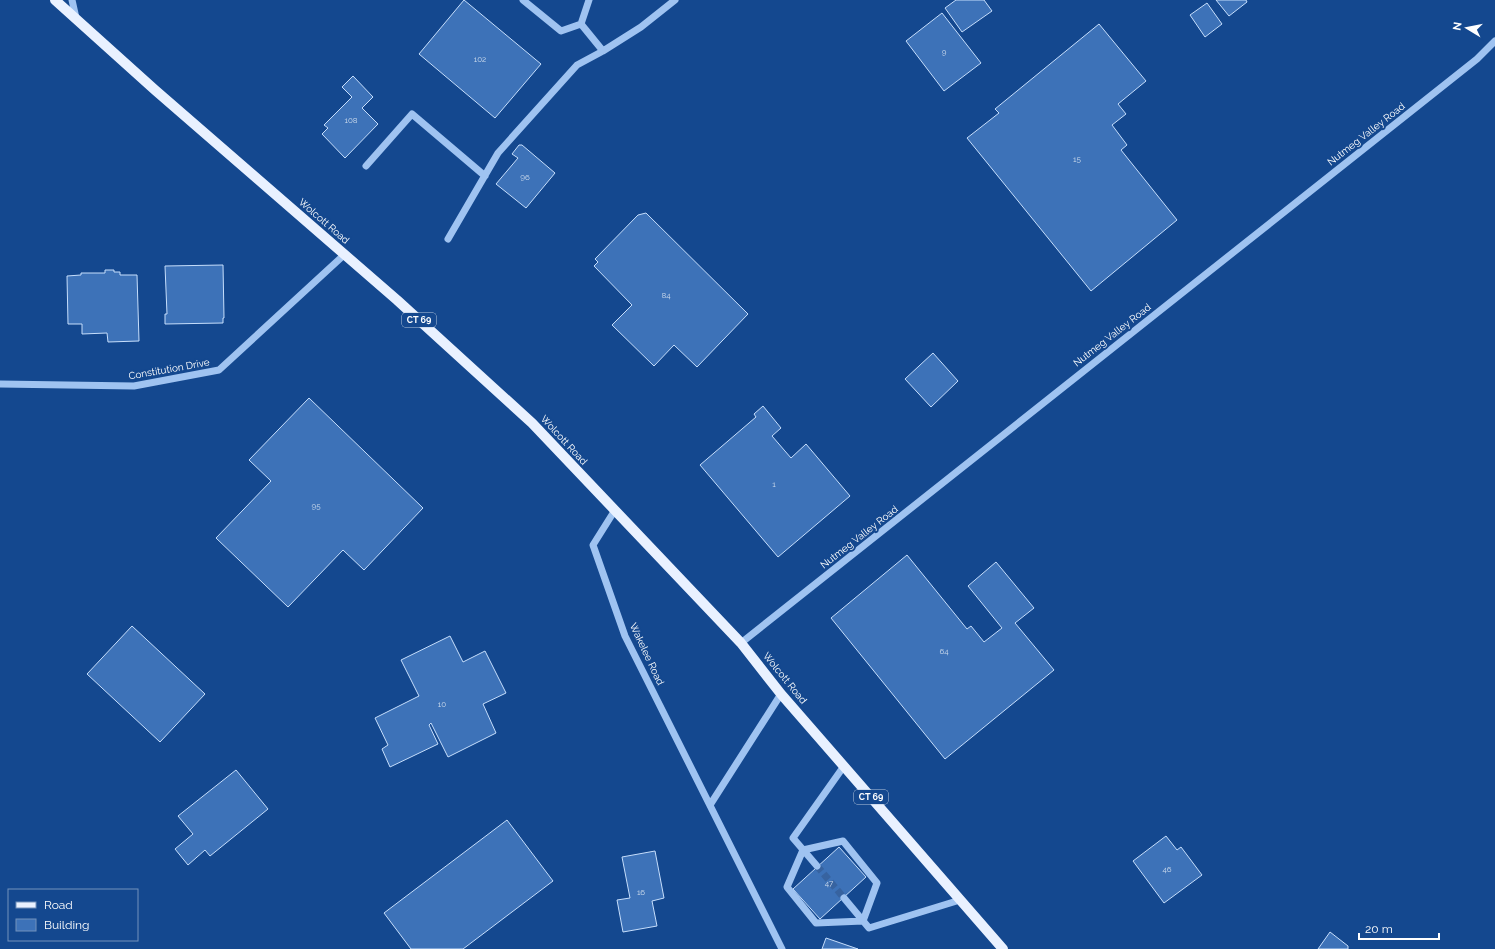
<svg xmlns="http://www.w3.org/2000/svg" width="1495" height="949" font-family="Raleway,sans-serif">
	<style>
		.building { fill: #3d72b8; stroke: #c6defc }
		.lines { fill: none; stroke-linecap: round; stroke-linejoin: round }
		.minor-tunnel { stroke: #3763a0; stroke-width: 7; stroke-dasharray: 7 3.5; stroke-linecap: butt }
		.minor { stroke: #9fc3f1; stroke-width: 7 }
		.major { stroke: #e9f1ff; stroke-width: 10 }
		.labels { text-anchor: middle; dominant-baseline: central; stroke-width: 4; stroke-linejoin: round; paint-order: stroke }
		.number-label { font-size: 8px; fill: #cedced }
		.shield { fill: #14488f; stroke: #b8c8dd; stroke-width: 1 }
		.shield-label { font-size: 9px; font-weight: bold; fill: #fff }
		.street-label { font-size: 10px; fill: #fff; stroke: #14488f }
	</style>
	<rect width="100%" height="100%" fill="#14488f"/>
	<path class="building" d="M 464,0 L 541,64 L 495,118 L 419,54 Z
		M 956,0 L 984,0 L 992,11 L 962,32 L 945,8 Z
		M 1216,0 L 1246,0 L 1247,2 L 1229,16 Z
		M 1207,3 L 1222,24 L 1205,37 L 1190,15 Z
		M 942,13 L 981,63 L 944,91 L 906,41 Z
		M 1099,24 L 1146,81 L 1118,104 L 1126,114 L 1112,125 L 1127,145 L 1121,150 L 1177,220 L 1091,291 L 967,138 L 999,113 L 995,109 Z
		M 353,76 L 373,97 L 362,108 L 378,124 L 345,158 L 322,134 L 328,128 L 324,125 L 352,97 L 342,87 Z
		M 519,145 L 522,145 L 555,173 L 526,208 L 496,184 L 518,158 L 512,154 Z
		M 646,213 L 748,314 L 697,367 L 674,345 L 654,366 L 612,325 L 632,305 L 594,266 L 598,262 L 595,259 L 638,215 Z
		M 223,265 L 224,318 L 223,318 L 223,323 L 165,324 L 165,314 L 167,314 L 165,266 Z
		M 105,270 L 114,270 L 114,272 L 120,272 L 120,275 L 137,275 L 139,341 L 108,342 L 107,333 L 82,334 L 82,324 L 68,324 L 67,276 L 81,275 L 81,273 L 105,273 Z
		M 933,353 L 958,381 L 931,407 L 905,379 Z
		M 309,398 L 423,508 L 364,570 L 343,550 L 288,607 L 216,538 L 271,481 L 249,460 Z
		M 763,406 L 781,428 L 772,436 L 791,458 L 806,444 L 850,496 L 778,557 L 700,465 L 756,417 L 754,414 Z
		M 907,555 L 967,629 L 971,626 L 984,642 L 1002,628 L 968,586 L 996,562 L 1034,608 L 1015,623 L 1054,670 L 945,759 L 831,618 Z
		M 132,626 L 205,694 L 160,742 L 87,674 Z
		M 450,636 L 463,662 L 485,651 L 506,693 L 483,704 L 496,733 L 448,757 L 431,723 L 429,725 L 438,744 L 390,767 L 382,749 L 388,745 L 375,718 L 419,696 L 401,660 Z
		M 236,770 L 268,809 L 210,856 L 205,850 L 188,865 L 175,849 L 193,834 L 178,816 Z
		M 507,820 L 553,881 L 463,949 L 411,949 L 384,913 Z
		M 1166,836 L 1177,850 L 1181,847 L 1202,875 L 1164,903 L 1133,861 Z
		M 839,847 L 866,877 L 820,919 L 793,889 Z
		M 655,851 L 664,898 L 652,901 L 657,926 L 623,932 L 617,900 L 630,898 L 622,857 Z
		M 1330,932 L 1348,946 L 1348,949 L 1318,949 Z
		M 826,938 L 858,949 L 822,949 Z"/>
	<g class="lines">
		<path class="minor-tunnel" d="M 817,866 L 844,898"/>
		<path class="minor" d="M 72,0 L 76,18
			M 523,0 L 561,31 L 581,24 L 589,0
			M 603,51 L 641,27 L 675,0
			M 366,166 L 412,114 L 485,176
			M 448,239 L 498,153 L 577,65 L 603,51 L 581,24
			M 0,384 L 134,386 L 219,370 L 344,255
			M 615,510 L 593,545 L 625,636 L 782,949
			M 741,643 L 1477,59 L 1495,41
			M 710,805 L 781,694
			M 843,841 L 877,883 L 863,921 L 816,923 L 787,887 L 803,850 Z
			M 817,866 L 793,838 L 844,766
			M 844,898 L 869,928 L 960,900"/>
		<path class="major" d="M 55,0 L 155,90 L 397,300 L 532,423 L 741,643 L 781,694 L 1003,949"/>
	</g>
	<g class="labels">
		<g class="number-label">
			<text x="944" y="52">9</text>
			<text x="480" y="59">102</text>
			<text x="351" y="120">108</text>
			<text x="1077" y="159">15</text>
			<text x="525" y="177">96</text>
			<text x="666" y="295">84</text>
			<text x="774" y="484">1</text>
			<text x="316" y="506">95</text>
			<text x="944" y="651">64</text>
			<text x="442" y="704">10</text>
			<text x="1167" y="869">46</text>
			<text x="829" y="883">47</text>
			<text x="641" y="892">16</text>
		</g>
		<g class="shield">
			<rect x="402" y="313" width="34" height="14" rx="3"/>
			<rect x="854" y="790" width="34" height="14" rx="3"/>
		</g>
		<g class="shield-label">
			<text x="419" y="320">CT 69</text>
			<text x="871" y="797">CT 69</text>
		</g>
		<g class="street-label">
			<text transform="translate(1366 134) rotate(-38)">Nutmeg Valley Road</text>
			<text transform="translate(324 221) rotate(41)">Wolcott Road</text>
			<text transform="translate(1112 335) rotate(-38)">Nutmeg Valley Road</text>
			<text transform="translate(169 369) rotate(-10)">Constitution Drive</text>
			<text transform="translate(564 440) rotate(47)">Wolcott Road</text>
			<text transform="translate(859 537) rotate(-38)">Nutmeg Valley Road</text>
			<text transform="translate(647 654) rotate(65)">Wakelee Road</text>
			<text transform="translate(785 678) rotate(51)">Wolcott Road</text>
		</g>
	</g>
	<rect x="8" y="889" width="130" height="52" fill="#14488f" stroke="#7291bc"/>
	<rect x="16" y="902" width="20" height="6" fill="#e9f1ff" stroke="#7291bc"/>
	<text x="44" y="909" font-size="12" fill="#ffffff">Road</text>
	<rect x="16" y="919" width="20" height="12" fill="#3d72b8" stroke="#7291bc"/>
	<text x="44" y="929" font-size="12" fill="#ffffff">Building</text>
	<g transform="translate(1467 28) rotate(280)" stroke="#14488f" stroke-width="3" paint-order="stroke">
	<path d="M0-3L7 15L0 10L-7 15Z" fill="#ffffff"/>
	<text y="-6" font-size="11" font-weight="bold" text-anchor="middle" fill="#ffffff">N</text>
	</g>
	<path d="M1359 933v6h80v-6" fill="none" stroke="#ffffff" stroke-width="2"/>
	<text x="1365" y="933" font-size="12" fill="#ffffff" stroke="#14488f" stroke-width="3" paint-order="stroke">20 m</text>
</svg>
